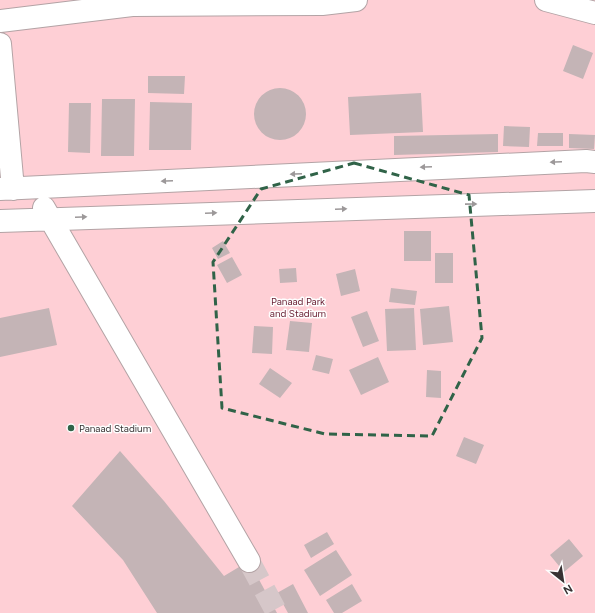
<svg xmlns="http://www.w3.org/2000/svg" width="595" height="613" font-family="Figtree,sans-serif">
	<style>
		.green { fill: #fecfd5 }
		.building { fill: #c4b4b6 }
		.lines { fill: none; stroke-linecap: round; stroke-linejoin: round }
		.minor-tunnel { stroke: #d6c7c9; stroke-width: 22; stroke-dasharray: 22 11; stroke-linecap: butt }
		.minor-casing { stroke: #b3a3a5; stroke-width: 24 }
		.minor { stroke: #fff; stroke-width: 22 }
		.oneway { fill: #9c9899 }
		.marked { fill: none; stroke: #306348; stroke-width: 3; stroke-dasharray: 8 5; stroke-linejoin: round }
		.poi-dot { fill: #306348; stroke: #fefefe; stroke-width: 1.5 }
		.labels { text-anchor: middle; dominant-baseline: central; stroke-width: 3; stroke-linejoin: round; paint-order: stroke }
		.park-label { font-size: 10px; fill: #671d31; stroke: #fefefe }
		.poi-label { font-size: 10px; fill: #383233; stroke: #fefefe; text-anchor: start }
	</style>
	<rect width="100%" height="100%" fill="#fdecee"/>
	<path class="green" d="M 0,0 L 595,0 L 595,613 L 0,613 Z"/>
	<path class="building" d="M 573,45 L 593,53 L 583,79 L 563,71 Z
		M 148,76 L 185,76 L 184,94 L 148,93 Z
		M254 114a26 26 0 1 1 52 0a26 26 0 1 1-52 0Z
		M 421,93 L 423,132 L 350,135 L 348,97 Z
		M 102,99 L 135,99 L 134,156 L 101,156 Z
		M 150,102 L 192,103 L 191,150 L 149,150 Z
		M 69,103 L 91,103 L 90,153 L 68,152 Z
		M 504,126 L 530,127 L 529,147 L 503,146 Z
		M 538,133 L 563,133 L 563,146 L 537,146 Z
		M 498,134 L 498,152 L 394,155 L 394,136 Z
		M 569,134 L 595,135 L 594,149 L 569,148 Z
		M 404,231 L 431,231 L 431,261 L 404,261 Z
		M 223,241 L 230,253 L 218,259 L 212,248 Z
		M 435,253 L 453,253 L 453,283 L 435,283 Z
		M 232,257 L 242,275 L 227,283 L 217,265 Z
		M 296,268 L 297,282 L 280,283 L 279,269 Z
		M 355,269 L 360,291 L 341,296 L 336,274 Z
		M 391,288 L 417,291 L 415,305 L 389,302 Z
		M 449,306 L 453,342 L 423,345 L 420,309 Z
		M 49,308 L 57,345 L 0,357 L 0,318 Z
		M 414,308 L 416,350 L 387,351 L 385,309 Z
		M 367,311 L 379,341 L 363,347 L 351,317 Z
		M 290,321 L 312,323 L 309,352 L 286,350 Z
		M 254,326 L 273,327 L 272,354 L 252,353 Z
		M 316,355 L 333,359 L 329,374 L 312,370 Z
		M 378,357 L 389,382 L 361,395 L 349,370 Z
		M 270,368 L 292,383 L 280,398 L 259,384 Z
		M 427,370 L 441,371 L 441,398 L 426,397 Z
		M 464,437 L 484,445 L 476,464 L 456,456 Z
		M 120,451 L 164,501 L 224,576 L 249,561 L 277,613 L 157,613 L 123,560 L 72,506 Z
		M 327,532 L 334,544 L 311,558 L 304,545 Z
		M 569,539 L 583,556 L 564,572 L 550,555 Z
		M 336,550 L 352,575 L 320,596 L 304,570 Z
		M 293,584 L 308,613 L 288,613 L 277,593 Z
		M 352,584 L 362,601 L 342,613 L 334,613 L 326,600 Z"/>
	<g class="lines">
		<path class="minor-tunnel" d="M 249,561 L 277,613"/>
		<g class="minor-casing">
			<path id="minor" d="M 546,0 L 595,13
				M 0,21 L 132,5 L 322,4 L 356,0
				M 0,44 L 13,189
				M 0,189 L 586,161 L 595,162
				M 44,208 L 249,561
				M 0,221 L 595,201"/>
		</g>
		<use href="#minor" class="minor"/>
	</g>
	<defs><path id="oneway-solid" d="M-6-.8H1V-3.2L6.5 0L1 3.2V.8H-6Z"/></defs>
	<g class="oneway">
		<use href="#oneway-solid" transform="translate(556 162) rotate(178)"/>
		<use href="#oneway-solid" transform="translate(426 167) rotate(178)"/>
		<use href="#oneway-solid" transform="translate(296 174) rotate(177)"/>
		<use href="#oneway-solid" transform="translate(167 181) rotate(177)"/>
		<use href="#oneway-solid" transform="translate(471 204) rotate(-1)"/>
		<use href="#oneway-solid" transform="translate(341 209) rotate(-2)"/>
		<use href="#oneway-solid" transform="translate(211 213) rotate(-2)"/>
		<use href="#oneway-solid" transform="translate(81 217) rotate(-2)"/>
	</g>
	<path class="marked" d="M 354,163 L 469,195 L 482,338 L 432,436 L 325,434 L 222,408 L 213,262 L 261,189 Z"/>
	<circle class="poi-dot" cx="71" cy="428" r="4"/>
	<g class="labels">
		<g class="park-label">
			<text x="298" y="301">Panaad Park<tspan x="298" dy="12">and Stadium</tspan></text>
		</g>
		<g class="poi-label">
			<text x="79" y="428">Panaad Stadium</text>
		</g>
	</g>
	<g transform="translate(563 581) rotate(150)" stroke="#fefefe" stroke-width="3" paint-order="stroke">
	<path d="M0-3L7 15L0 10L-7 15Z" fill="#383233"/>
	<text y="-6" font-size="11" font-weight="bold" text-anchor="middle" fill="#383233">N</text>
	</g>
</svg>
